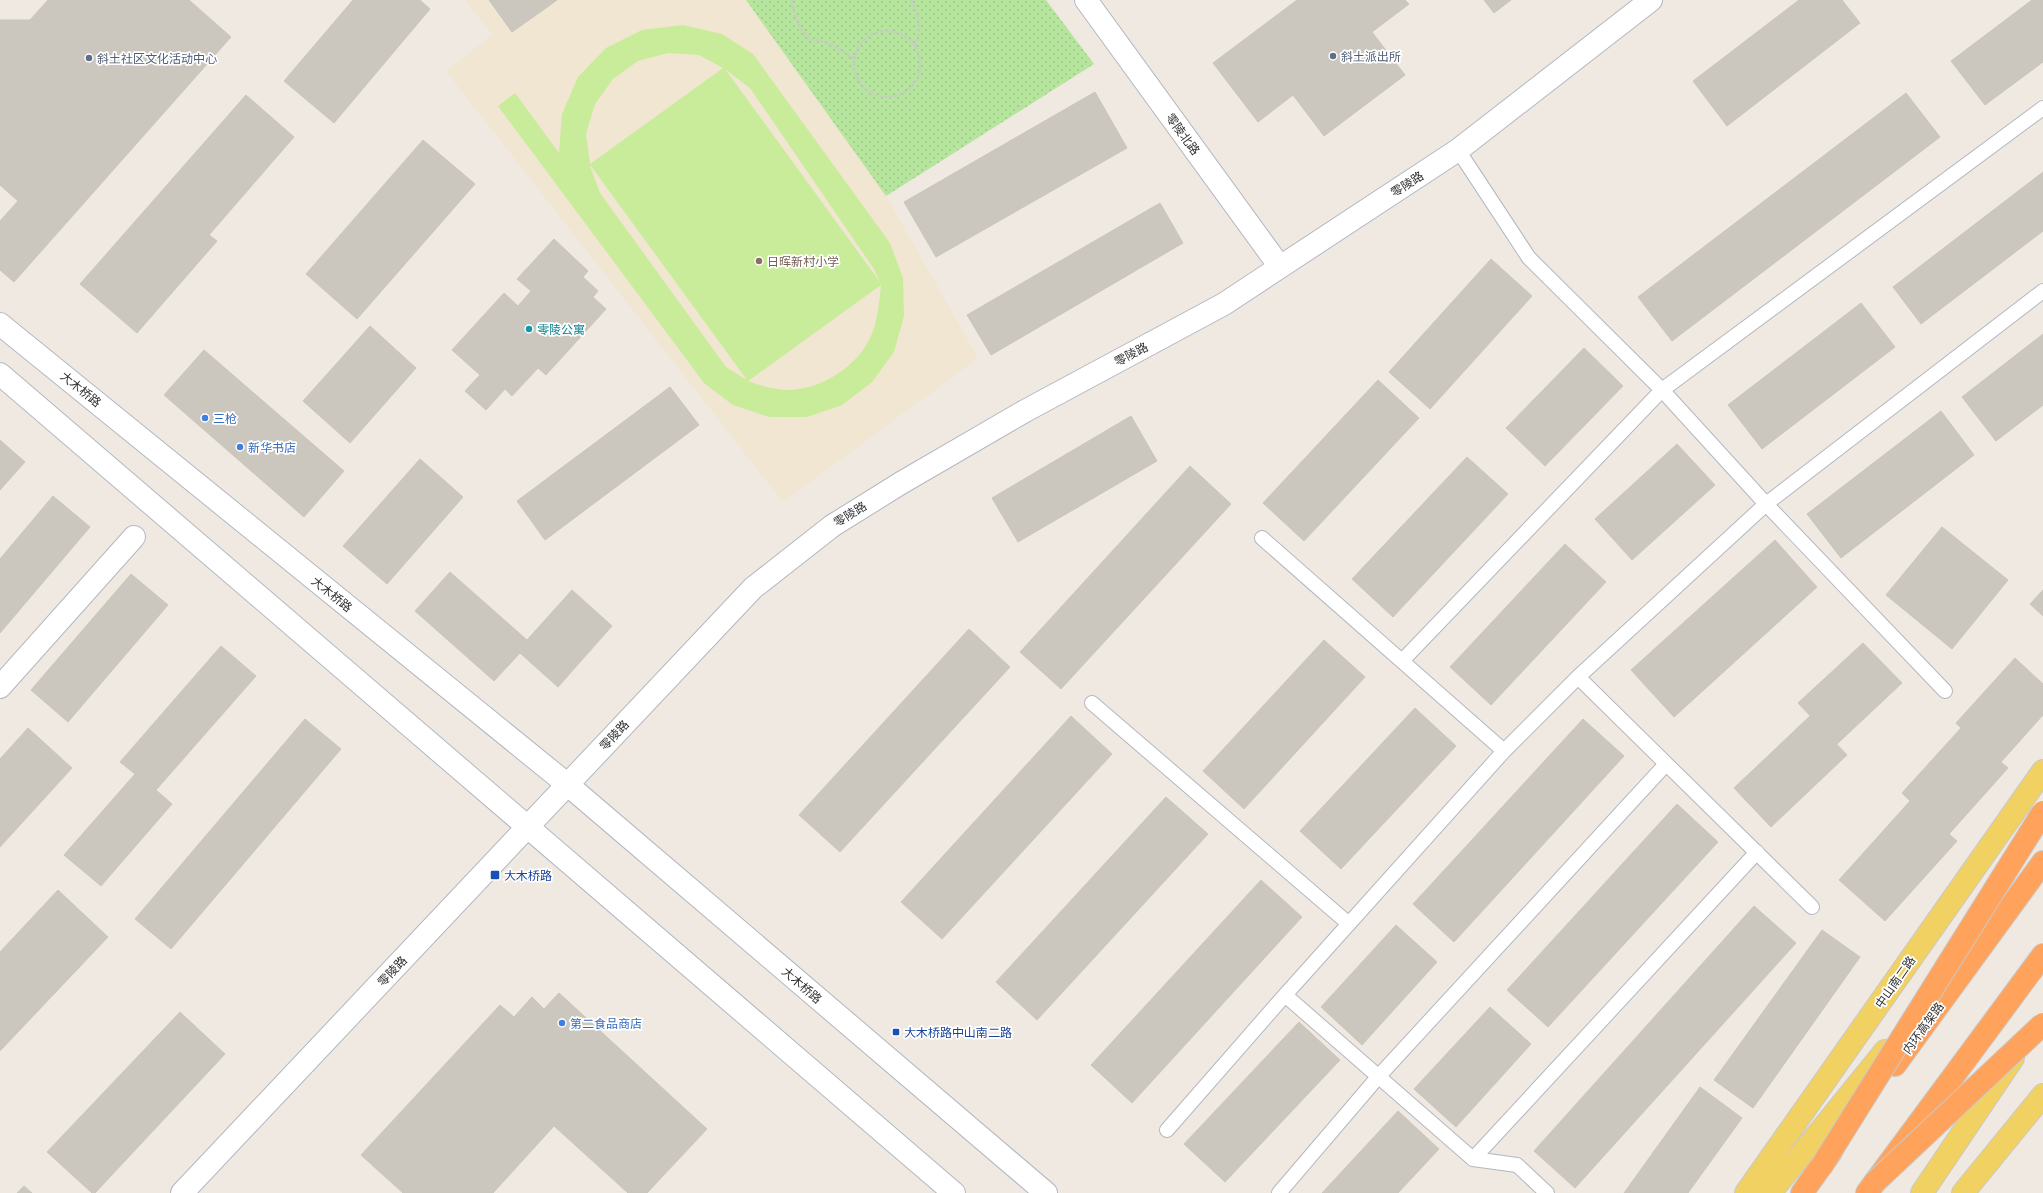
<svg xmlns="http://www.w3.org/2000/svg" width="2043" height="1193" font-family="Manrope,'Noto Sans SC',sans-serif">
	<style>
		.education { fill: #f0e6d1 }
		.grass { fill: url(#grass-dots) }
		.pitch { fill: #c9ec9a; fill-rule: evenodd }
		.building { fill: #cbc7bf; stroke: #cbc5ba }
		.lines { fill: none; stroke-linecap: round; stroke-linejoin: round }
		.lane-casing { stroke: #b4b7c1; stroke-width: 16 }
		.street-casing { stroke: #b4b7c1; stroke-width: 24 }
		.secondary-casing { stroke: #b4b7c1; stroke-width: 24 }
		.primary-casing { stroke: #c9c9c9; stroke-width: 24 }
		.highway-casing { stroke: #c9c9c9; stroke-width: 24 }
		.path { stroke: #c9c9c9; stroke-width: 2.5; stroke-dasharray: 3 2; stroke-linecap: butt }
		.lane { stroke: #fff; stroke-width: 14 }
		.street { stroke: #fff; stroke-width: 22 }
		.secondary { stroke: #fff; stroke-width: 22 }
		.primary { stroke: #f2d163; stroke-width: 22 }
		.highway { stroke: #ffa35c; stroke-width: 22 }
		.highway-bridge-casing { stroke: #c9c9c9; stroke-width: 24; stroke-linecap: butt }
		.highway-bridge { stroke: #ffa35c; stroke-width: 22 }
		.service-dot { fill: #5c6f8a; stroke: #fff; stroke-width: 1.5 }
		.education-dot { fill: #8d6e63; stroke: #fff; stroke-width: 1.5 }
		.culture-dot { fill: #0f9aa8; stroke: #fff; stroke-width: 1.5 }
		.shop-dot { fill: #3f7fe0; stroke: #fff; stroke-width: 1.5 }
		.transit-dot { fill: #1a4fb4; stroke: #fff; stroke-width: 1.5 }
		.labels { text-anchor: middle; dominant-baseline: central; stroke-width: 3.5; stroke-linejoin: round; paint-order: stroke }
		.service-label { font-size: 12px; fill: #4e5e75; stroke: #fff; text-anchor: start }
		.street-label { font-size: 12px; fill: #2e2e2e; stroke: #fff }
		.education-label { font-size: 12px; fill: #785e54; stroke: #fff; text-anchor: start }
		.culture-label { font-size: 12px; fill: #0d838f; stroke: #fff; text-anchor: start }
		.shop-label { font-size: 12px; fill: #366cbe; stroke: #fff; text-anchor: start }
		.transit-label { font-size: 12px; fill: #164399; stroke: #fff; text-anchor: start }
	</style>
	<defs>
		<pattern id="grass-dots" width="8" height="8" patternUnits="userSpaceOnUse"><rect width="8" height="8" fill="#b6e59e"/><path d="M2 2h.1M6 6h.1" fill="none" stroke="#9dc588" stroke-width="1.8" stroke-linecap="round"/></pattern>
	</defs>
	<rect width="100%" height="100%" fill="#efe9e1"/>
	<path class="education" d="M 465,0 L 1046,0 L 1094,64 L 886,196 L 978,358 L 783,502 L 446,71 L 493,35 Z"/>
	<path class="grass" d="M 746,0 L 1046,0 L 1094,64 L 886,196 Z"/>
	<path class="pitch" d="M 683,25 L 722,34 L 753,54 L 890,243 L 903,278 L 904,316 L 894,352 L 872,382 L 842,405 L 807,417 L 769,417 L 733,405 L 704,383 L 498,106 L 515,93 L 559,153 L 562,114 L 578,77 L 606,48 L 642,30 ZM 668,53 L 699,55 L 723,68 L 590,164 L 586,134 L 595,104 L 613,79 L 638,61 ZM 725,69 L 750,88 L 874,269 L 880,282 ZM 590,166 L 591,166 L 747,380 L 726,367 L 600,193 ZM 881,285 C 880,298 878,312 875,325 C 866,358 833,384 799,389 C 782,392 764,387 748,381 Z"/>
	<path class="building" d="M 48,0 L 189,0 L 231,37 L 14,282 L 0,270 L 0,221 L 18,201 L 0,185 L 0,20 L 30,20 Z
		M 353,0 L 420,0 L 430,9 L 334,123 L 284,81 Z
		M 489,0 L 540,0 L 546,8 L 512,32 Z
		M 540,0 L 557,0 L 546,8 Z
		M 1297,0 L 1405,0 L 1409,4 L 1372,32 L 1405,75 L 1324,136 L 1293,95 L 1258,122 L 1213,63 Z
		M 1484,0 L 1511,0 L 1494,13 Z
		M 1799,0 L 1842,0 L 1860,23 L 1727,126 L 1693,81 Z
		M 2032,0 L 2043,0 L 2043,62 L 1985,105 L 1951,61 Z
		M 1095,92 L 1127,148 L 936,257 L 904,202 Z
		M 1906,93 L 1940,137 L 1672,341 L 1638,297 Z
		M 246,95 L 294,137 L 209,235 L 217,241 L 137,333 L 80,284 Z
		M 423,140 L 475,184 L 357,319 L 306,274 Z
		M 2043,172 L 2043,231 L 1921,324 L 1893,287 Z
		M 1160,203 L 1183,243 L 991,355 L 967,315 Z
		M 554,239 L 588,271 L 583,277 L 598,291 L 593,297 L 606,309 L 546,375 L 538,368 L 512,396 L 505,389 L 486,410 L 465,391 L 480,375 L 452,350 L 504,293 L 518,306 L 531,291 L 517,279 Z
		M 1491,259 L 1532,296 L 1430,409 L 1389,372 Z
		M 1861,303 L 1895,347 L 1762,449 L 1728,405 Z
		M 370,326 L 416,368 L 350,443 L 303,401 Z
		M 2043,334 L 2043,405 L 1996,441 L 1962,397 Z
		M 1584,348 L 1623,386 L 1545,466 L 1506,428 Z
		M 204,350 L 344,471 L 304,517 L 164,395 Z
		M 1378,380 L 1419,418 L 1304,541 L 1263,503 Z
		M 670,387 L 699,425 L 545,540 L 517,501 Z
		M 1941,411 L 1974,455 L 1841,558 L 1807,514 Z
		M 1131,416 L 1157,461 L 1018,542 L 992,498 Z
		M 0,440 L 25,462 L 0,490 Z
		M 1677,444 L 1715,485 L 1632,560 L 1595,519 Z
		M 1467,457 L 1508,494 L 1393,617 L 1352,579 Z
		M 420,459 L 463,497 L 387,584 L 343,546 Z
		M 1190,466 L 1231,504 L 1061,689 L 1020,652 Z
		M 53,496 L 90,527 L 0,633 L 0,559 Z
		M 1942,527 L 2008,580 L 1952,649 L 1886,595 Z
		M 1775,540 L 1817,587 L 1674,717 L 1631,670 Z
		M 1565,544 L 1606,582 L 1491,705 L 1450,667 Z
		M 450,572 L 527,640 L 572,590 L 612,626 L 558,687 L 520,653 L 494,681 L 415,611 Z
		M 131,574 L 168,605 L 68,722 L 31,690 Z
		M 2043,590 L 2043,616 L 2030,604 Z
		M 969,629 L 1010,667 L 840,852 L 799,815 Z
		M 1324,640 L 1365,677 L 1244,809 L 1203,771 Z
		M 1863,643 L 1902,683 L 1837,744 L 1798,703 Z
		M 221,646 L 256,676 L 156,790 L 172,804 L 101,886 L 64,855 L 135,774 L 120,762 Z
		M 2015,658 L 2043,684 L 2043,715 L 2001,762 L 2008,768 L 1949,834 L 1957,841 L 1885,921 L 1839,880 L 1910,801 L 1902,793 L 1961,728 L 1956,723 Z
		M 1415,708 L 1456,746 L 1341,869 L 1300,831 Z
		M 1071,716 L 1112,754 L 942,939 L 901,902 Z
		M 1810,716 L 1847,755 L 1771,827 L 1734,788 Z
		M 305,719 L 341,749 L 171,949 L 135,919 Z
		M 1583,719 L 1624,756 L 1454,942 L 1413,904 Z
		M 28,728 L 72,768 L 0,847 L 0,759 Z
		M 1166,797 L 1208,834 L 1037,1020 L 996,982 Z
		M 1677,804 L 1718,842 L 1548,1027 L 1507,990 Z
		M 1261,880 L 1302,917 L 1132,1103 L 1091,1065 Z
		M 58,890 L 108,937 L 0,1051 L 0,952 Z
		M 1754,906 L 1796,943 L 1575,1188 L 1534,1151 Z
		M 1396,925 L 1437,962 L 1362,1045 L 1321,1007 Z
		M 1822,930 L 1860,957 L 1753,1108 L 1714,1080 Z
		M 559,993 L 707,1129 L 647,1193 L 628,1193 L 554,1126 L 493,1193 L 403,1193 L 361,1155 L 500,1005 L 514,1017 L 532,997 L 544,1009 Z
		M 1490,1007 L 1531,1044 L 1456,1127 L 1414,1089 Z
		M 180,1012 L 225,1054 L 95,1193 L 92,1193 L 47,1152 Z
		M 1299,1022 L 1340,1060 L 1225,1182 L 1184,1144 Z
		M 1700,1087 L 1742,1118 L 1688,1193 L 1624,1193 Z
		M 1398,1111 L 1439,1149 L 1398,1193 L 1322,1193 Z
		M 24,1186 L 32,1193 L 17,1193 Z"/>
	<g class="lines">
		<g class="lane-casing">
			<path id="lane" d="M 1458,150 L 1529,258 L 1662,390 L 1766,504 L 1945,691
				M 1262,538 L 1504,751
				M 1402,661 L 1662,390 L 2043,108
				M 1578,677 L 1812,907
				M 1092,703 L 1349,924
				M 1285,995 L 1473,1159 L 1517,1165 L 1547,1193
				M 1167,1130 L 1285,995 L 1504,751 L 1578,677 L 1766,504 L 2043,291
				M 1473,1159 L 1757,852
				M 1279,1193 L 1378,1077 L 1666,764"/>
		</g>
		<g class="street-casing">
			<path id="street" d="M 1086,0 L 1280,267
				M 0,687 L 134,537
				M 182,1193 L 753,588 L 832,526 L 901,483 L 1025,411 L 1224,304 L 1280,267 L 1458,150 L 1651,0"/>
		</g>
		<g class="secondary-casing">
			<path id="secondary" d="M 0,324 L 568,785 L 1046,1193
				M 0,374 L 954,1193"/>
		</g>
		<g class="primary-casing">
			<path id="primary" d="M 1746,1193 L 2043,771
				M 1770,1193 L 1885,1051
				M 1922,1193 L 2013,1058
				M 1963,1193 L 2043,1095"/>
		</g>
		<g class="highway-casing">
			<path id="highway" d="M 1895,1065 L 2043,862
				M 1802,1193 L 1831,1152
				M 1867,1193 L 2043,955"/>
		</g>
		<path class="path" d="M 792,0 C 794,17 798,26 809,39 C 827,41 839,48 854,59
			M 911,0 C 919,13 922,32 915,46
			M854 64a33 33 0 1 1 66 0a33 33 0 1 1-66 0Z"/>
		<use href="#lane" class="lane"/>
		<use href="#street" class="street"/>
		<use href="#secondary" class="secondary"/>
		<use href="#primary" class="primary"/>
		<use href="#highway" class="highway"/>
		<g class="highway-bridge-casing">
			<path id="highway-bridge" d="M 1821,1167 L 2043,812
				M 1874,1183 L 2043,1024"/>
		</g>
		<use href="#highway-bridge" class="highway-bridge"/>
	</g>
	<g class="service-dot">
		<circle cx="1333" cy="56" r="4"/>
		<circle cx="89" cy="58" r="4"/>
	</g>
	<circle class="education-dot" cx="759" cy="261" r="4"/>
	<circle class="culture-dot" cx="529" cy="329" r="4"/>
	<g class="shop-dot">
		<circle cx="205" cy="418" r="4"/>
		<circle cx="240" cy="447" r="4"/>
		<circle cx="562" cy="1023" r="4"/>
	</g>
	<g class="transit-dot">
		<rect x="490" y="870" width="10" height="10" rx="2"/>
		<rect x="892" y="1028" width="8" height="8" rx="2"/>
	</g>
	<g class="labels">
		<g class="service-label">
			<text x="1341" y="56">斜土派出所</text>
			<text x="97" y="58">斜土社区文化活动中心</text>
		</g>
		<g class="street-label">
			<text transform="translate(1183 134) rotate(54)">零陵北路</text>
			<text transform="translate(1407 184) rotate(-33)">零陵路</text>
			<text transform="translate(1131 354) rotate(-28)">零陵路</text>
			<text transform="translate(81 389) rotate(39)">大木桥路</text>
			<text transform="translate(850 514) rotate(-32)">零陵路</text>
			<text transform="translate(332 594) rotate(39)">大木桥路</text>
			<text transform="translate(614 735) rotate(-47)">零陵路</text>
			<text transform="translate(392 971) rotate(-47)">零陵路</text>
			<text transform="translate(1895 982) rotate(-55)">中山南二路</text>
			<text transform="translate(802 985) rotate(41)">大木桥路</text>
			<text transform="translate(1923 1028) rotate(-54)">内环高架路</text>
		</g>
		<g class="education-label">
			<text x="767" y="261">日晖新村小学</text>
		</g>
		<g class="culture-label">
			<text x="537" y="329">零陵公寓</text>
		</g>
		<g class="shop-label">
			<text x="213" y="418">三枪</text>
			<text x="248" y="447">新华书店</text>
			<text x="570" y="1023">第二食品商店</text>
		</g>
		<g class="transit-label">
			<text x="504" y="875">大木桥路</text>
			<text x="904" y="1032">大木桥路中山南二路</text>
		</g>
	</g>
</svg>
